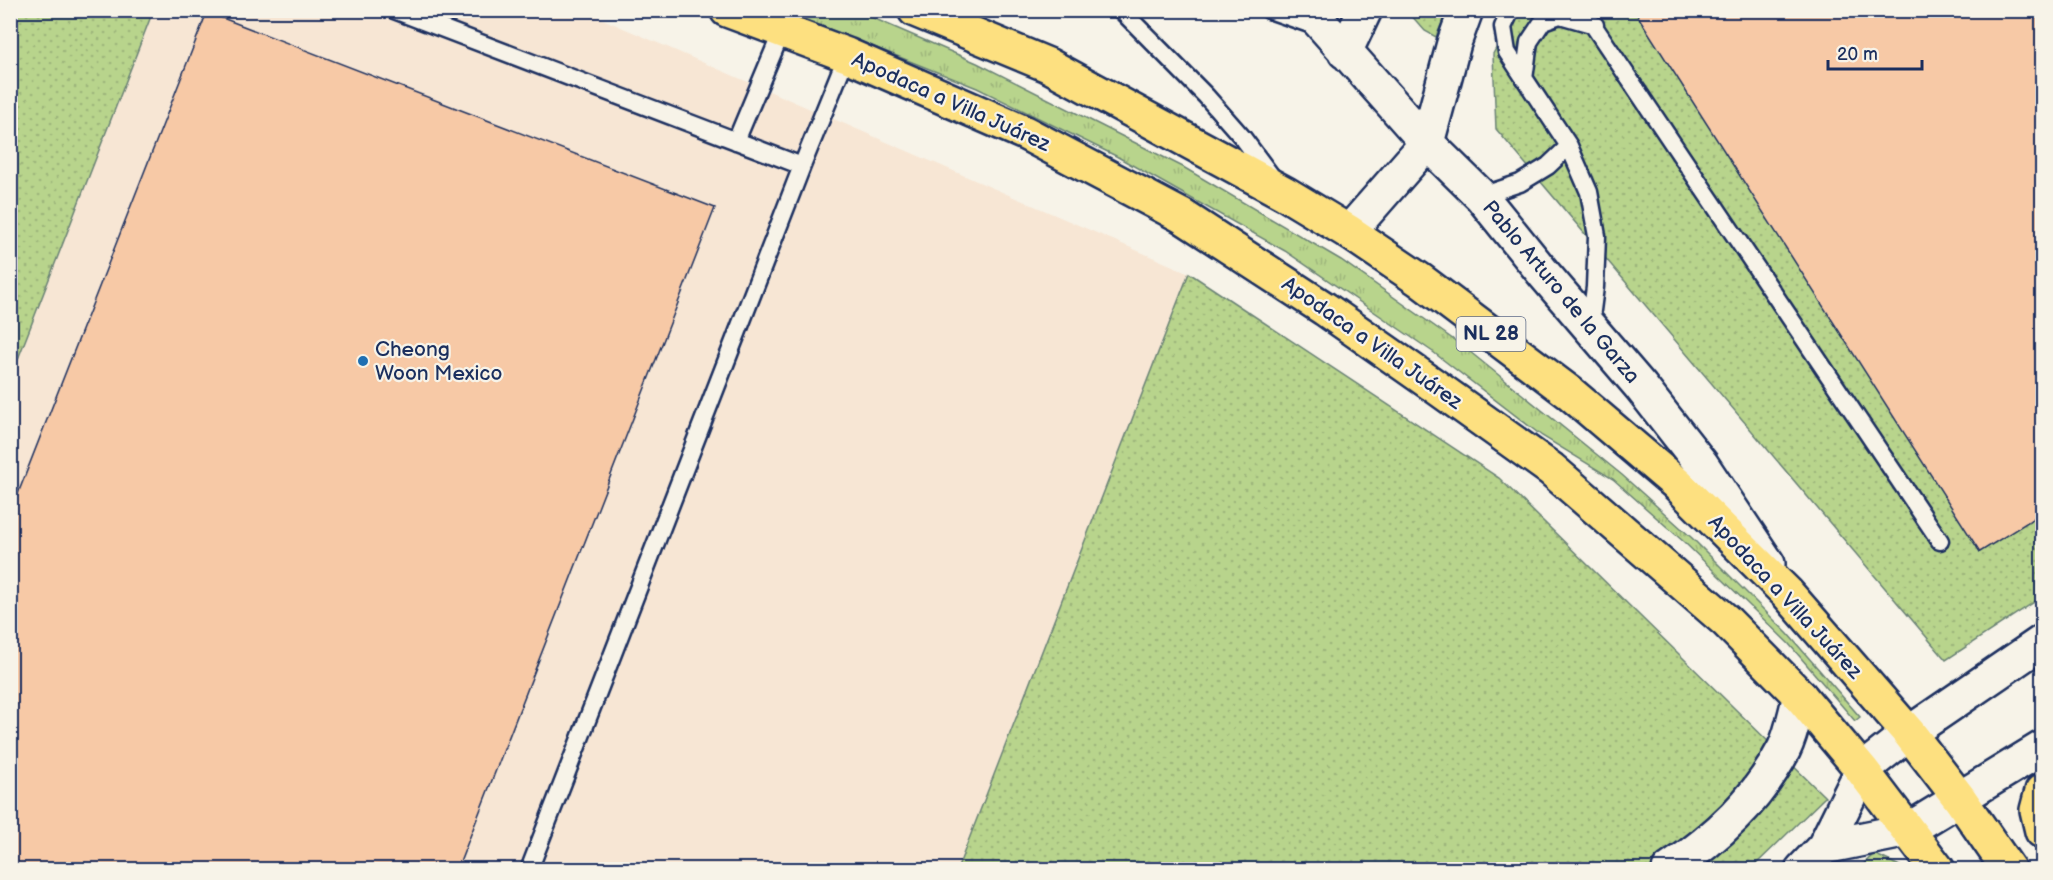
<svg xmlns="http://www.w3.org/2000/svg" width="2053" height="880" font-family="'Balsamiq Sans',sans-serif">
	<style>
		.built { fill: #f7e6d4 }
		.grass { fill: url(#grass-dots); stroke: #6a8275; stroke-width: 1.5 }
		.park { fill: url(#park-tufts); stroke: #6a8275; stroke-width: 1.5 }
		.building { fill: #f7c9a6; stroke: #1b2f5e; stroke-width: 1.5 }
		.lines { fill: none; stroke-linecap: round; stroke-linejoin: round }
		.service-casing { stroke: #1b2f5e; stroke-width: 21 }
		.minor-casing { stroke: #1b2f5e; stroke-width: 38 }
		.tertiary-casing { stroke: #1b2f5e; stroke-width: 38 }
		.secondary-casing { stroke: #1b2f5e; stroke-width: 38 }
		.primary-casing { stroke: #1b2f5e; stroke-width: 38 }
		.service { stroke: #f7f3e8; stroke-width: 16 }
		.minor { stroke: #f7f3e8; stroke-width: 33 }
		.tertiary { stroke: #f7f3e8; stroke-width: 33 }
		.secondary { stroke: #f7f3e8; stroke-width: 33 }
		.primary { stroke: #fde080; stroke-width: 33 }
		.poi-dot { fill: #1f6fb2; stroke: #f7f3e8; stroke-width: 2 }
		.labels { text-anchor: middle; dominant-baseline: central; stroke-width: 4.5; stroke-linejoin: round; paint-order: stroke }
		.shield { fill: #f7f3e8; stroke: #5d6a87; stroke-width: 1.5 }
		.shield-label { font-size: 20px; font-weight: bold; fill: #1b2f5e }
		.street-label { font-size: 21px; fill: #1b2f5e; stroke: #f7f3e8 }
		.poi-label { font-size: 21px; fill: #1b2f5e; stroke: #f7f3e8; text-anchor: start }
	</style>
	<defs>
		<pattern id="grass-dots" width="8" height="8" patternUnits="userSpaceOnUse" patternTransform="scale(1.5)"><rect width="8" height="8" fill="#b8d48c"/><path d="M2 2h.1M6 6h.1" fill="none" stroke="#9eb67b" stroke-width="1.8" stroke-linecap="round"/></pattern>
		<pattern id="park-tufts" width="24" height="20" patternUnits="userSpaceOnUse" patternTransform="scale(1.5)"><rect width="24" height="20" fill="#b8d48c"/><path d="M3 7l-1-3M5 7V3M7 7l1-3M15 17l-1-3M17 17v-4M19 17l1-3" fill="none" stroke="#9eb67b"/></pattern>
	</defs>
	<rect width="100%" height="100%" fill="#f7f3e8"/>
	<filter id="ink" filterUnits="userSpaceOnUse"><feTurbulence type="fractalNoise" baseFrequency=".0167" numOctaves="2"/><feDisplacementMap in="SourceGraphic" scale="12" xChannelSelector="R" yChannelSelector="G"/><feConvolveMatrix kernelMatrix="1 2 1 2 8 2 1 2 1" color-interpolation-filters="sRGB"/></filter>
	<g filter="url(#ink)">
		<path class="built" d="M 153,11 L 584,11 L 1189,273 L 957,869 L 11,869 L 10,377 Z"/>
		<path class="grass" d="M 11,10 L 153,11 L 11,377 L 10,11 Z
			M 1411,11 L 1447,11 L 1436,37 L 1425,31 L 1410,14 Z
			M 1516,11 L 2042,11 L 2042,597 L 1946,660 L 1496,129 L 1493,54 Z
			M 1189,273 L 1499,478 L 1825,797 L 1751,869 L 957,870 Z"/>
		<path class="park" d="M 784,11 L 857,11 L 977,63 L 1183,167 L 1341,260 L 1464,347 L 1622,475 L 1692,538 L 1788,634 L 1860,717 L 1855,721 L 1789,644 L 1684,542 L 1613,479 L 1542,436 L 1433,352 L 1285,251 L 1116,156 L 977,88 Z
			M 1874,854 L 1902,867 L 1902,869 L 1858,869 Z"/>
		<path class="building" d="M 1634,10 L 2042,10 L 2042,513 L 1980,552 Z
			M 207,12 L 715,208 L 457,870 L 10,870 L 10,514 Z"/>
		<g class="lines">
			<g class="service-casing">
				<path id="service" d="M 394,10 L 802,166
					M 1121,10 L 1206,96 L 1243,138 L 1272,177
					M 1269,10 L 1318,27
					M 1511,10 L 1503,27 L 1507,52 L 1569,146 L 1589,192 L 1597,236 L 1595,287 L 1590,326
					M 1583,10 L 1940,541
					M 1524,79 L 1529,42 L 1543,21 L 1560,15 L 1595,25
					M 736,141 L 782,31
					M 1481,196 L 1520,183 L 1548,166 L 1569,146
					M 529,870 L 802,166 L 847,55"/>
			</g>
			<g class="minor-casing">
				<path id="minor" d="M 1309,10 L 1427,143 L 1481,196 L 1544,274 L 1641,387 L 1702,465 L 1768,564
					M 1345,52 L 1365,10
					M 1349,232 L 1427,143 L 1454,43 L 1466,10
					M 1669,870 C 1716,838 1757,801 1784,749 C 1792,733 1795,713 1800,696"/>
			</g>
			<g class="tertiary-casing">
				<path id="tertiary" d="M 1824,847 L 1908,830
					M 1802,870 L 1824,847 L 1862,770"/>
			</g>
			<g class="secondary-casing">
				<path id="secondary" d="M 1862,770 L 1909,733 L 2042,642
					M 1908,830 L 2042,748"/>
			</g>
			<g class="primary-casing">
				<path id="primary" d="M 727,10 L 847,55 L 1025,133 L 1182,216 L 1325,309 L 1439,389 L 1551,469 L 1726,621 L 1800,696 L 1862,770 L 1938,870
					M 915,10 L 1048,65 L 1286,194 L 1349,232 L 1420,280 L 1570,393 L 1677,484 L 1787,593 L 1909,733 L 1960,799 L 2009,870
					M 2042,791 L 2037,810 L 2042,831"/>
			</g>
			<use href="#service" class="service"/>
			<use href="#minor" class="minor"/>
			<use href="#tertiary" class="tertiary"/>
			<use href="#secondary" class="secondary"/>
			<use href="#primary" class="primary"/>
		</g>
	</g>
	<circle class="poi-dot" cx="363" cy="361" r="6"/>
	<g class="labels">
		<rect class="shield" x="1456.5" y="317" width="69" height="34" rx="4.5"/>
		<g class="shield-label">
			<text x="1491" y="334">NL 28</text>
		</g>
		<g class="street-label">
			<text transform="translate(951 102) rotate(24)">Apodaca a Villa Juárez</text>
			<text transform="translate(1561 292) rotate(50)">Pablo Arturo de la Garza</text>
			<text transform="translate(1372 343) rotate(35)">Apodaca a Villa Juárez</text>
			<text transform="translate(1785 597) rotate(47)">Apodaca a Villa Juárez</text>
		</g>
		<g class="poi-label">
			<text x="375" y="349">Cheong<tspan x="375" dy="24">Woon Mexico</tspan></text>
		</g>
	</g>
	<rect width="2053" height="880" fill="none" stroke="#f7f3e8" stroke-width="36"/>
	<rect x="18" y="18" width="2017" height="844" fill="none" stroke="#1b2f5e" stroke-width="2" filter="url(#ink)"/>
	<path d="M1828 60v9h94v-9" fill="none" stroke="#1b2f5e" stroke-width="3"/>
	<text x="1837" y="60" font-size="18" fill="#1b2f5e" stroke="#f7f3e8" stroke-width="4.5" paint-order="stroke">20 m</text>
</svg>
